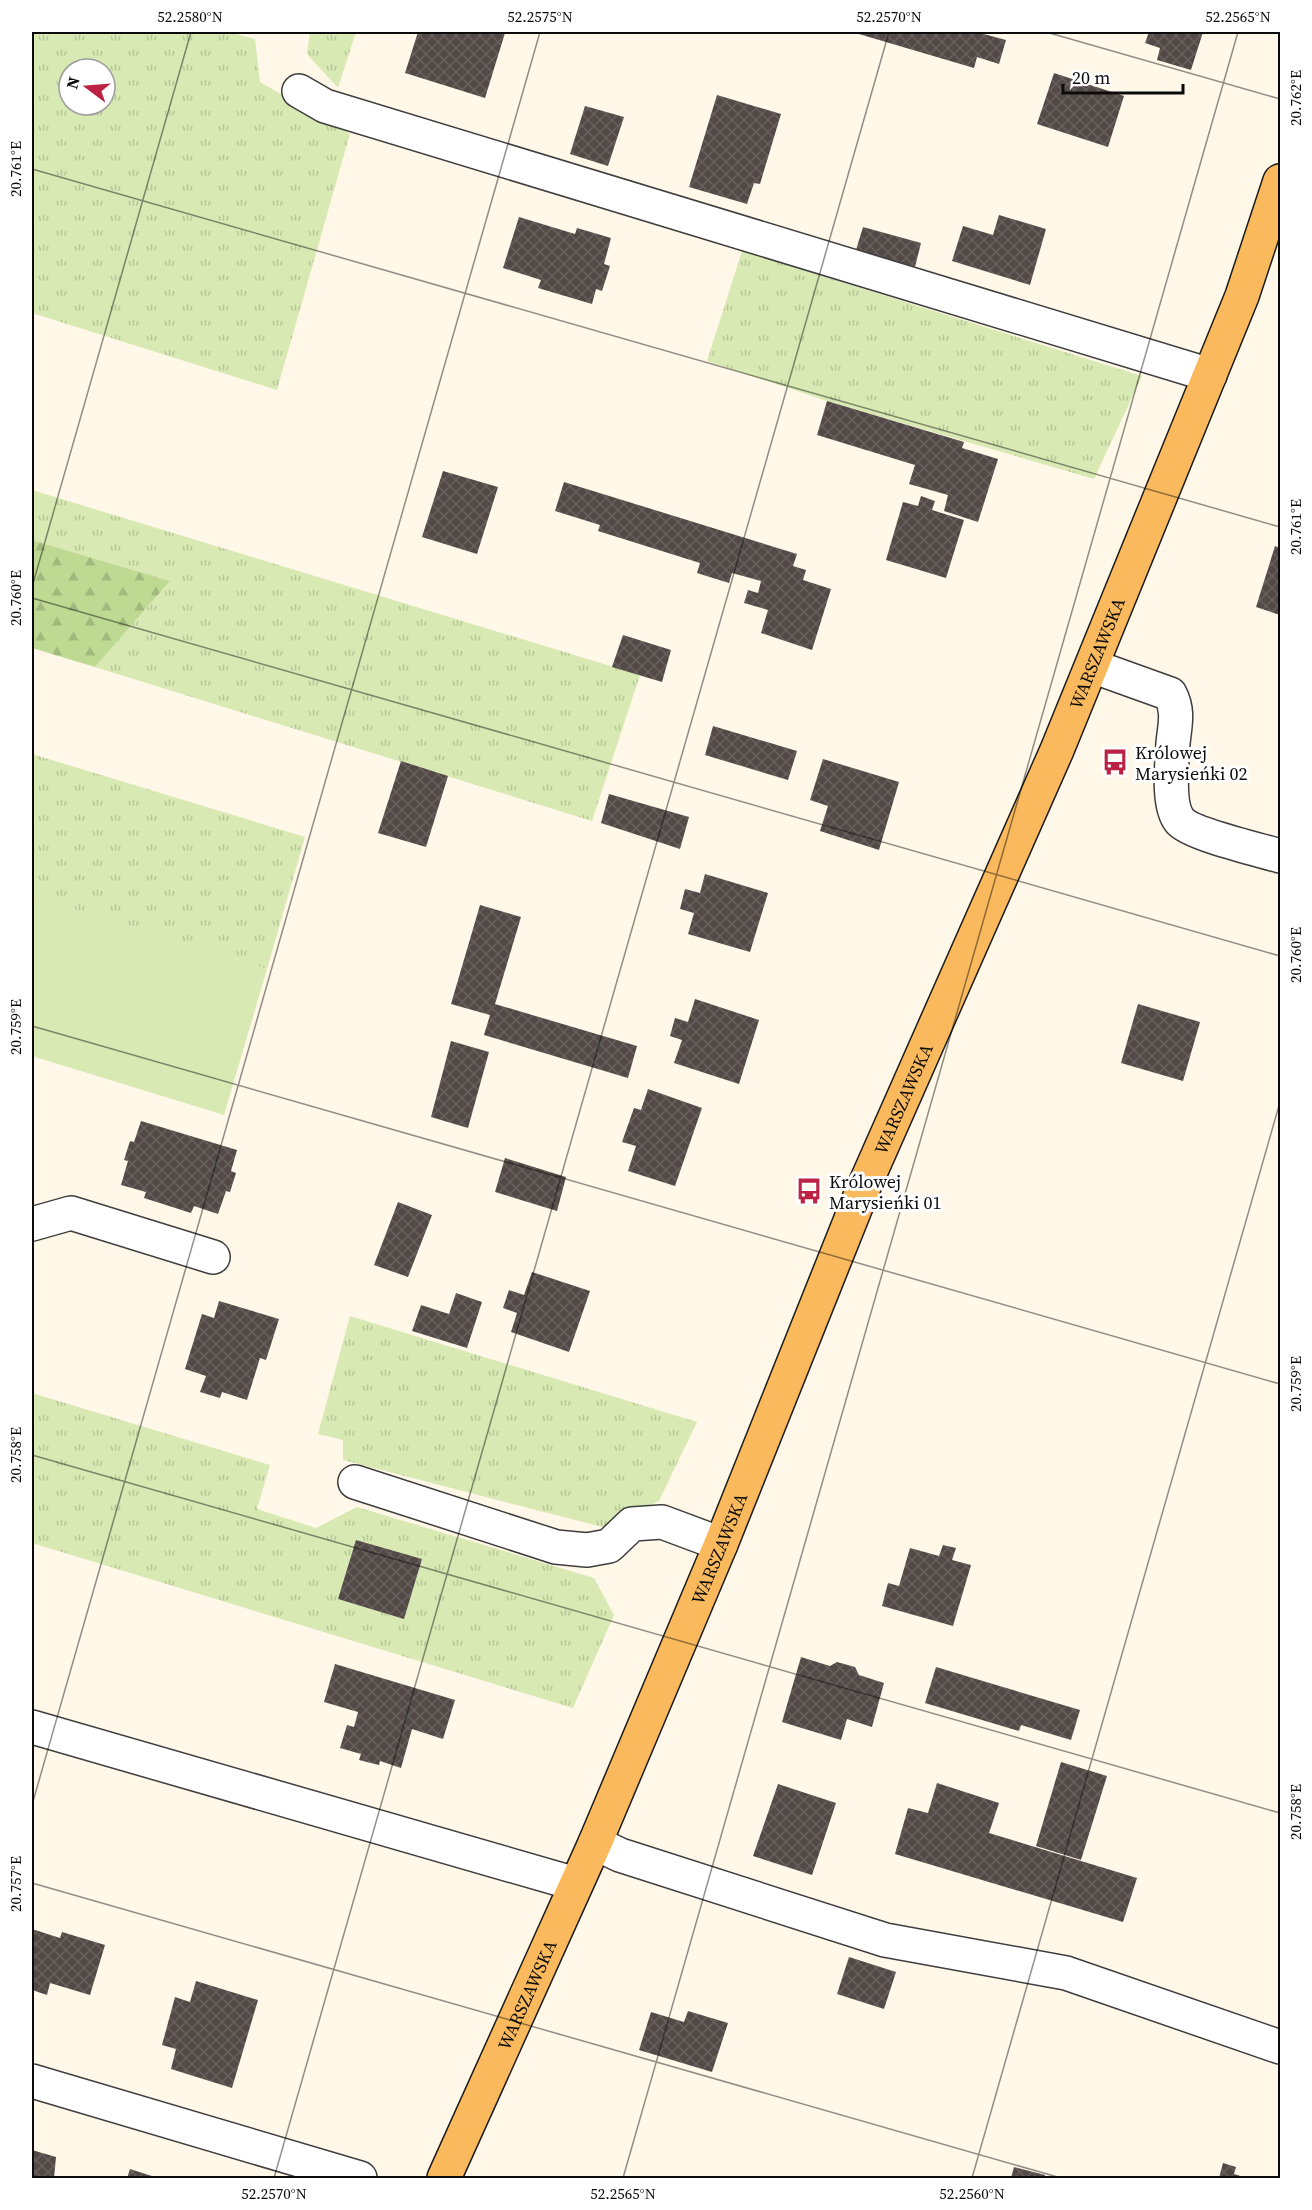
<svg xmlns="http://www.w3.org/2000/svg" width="1312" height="2210" font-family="'Source Serif 4',serif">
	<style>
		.grass { fill: url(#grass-tufts); fill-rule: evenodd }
		.forest { fill: url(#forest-firs) }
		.park { fill: #d8e9b3 }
		.building { fill: url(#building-cross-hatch) }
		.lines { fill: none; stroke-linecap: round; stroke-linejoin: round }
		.minor-casing { stroke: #3e3e3e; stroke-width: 36 }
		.major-casing { stroke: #1c1c1c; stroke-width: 36 }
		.minor { stroke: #fff; stroke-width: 33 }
		.major { stroke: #fab95d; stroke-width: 33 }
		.ticks { fill: none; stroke: #0b0b0b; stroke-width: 1.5; stroke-opacity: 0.45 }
		.labels { text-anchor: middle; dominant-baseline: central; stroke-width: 6; stroke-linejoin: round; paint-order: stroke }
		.street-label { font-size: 18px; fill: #0b0b0b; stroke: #fff }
		.poi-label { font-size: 18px; fill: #0b0b0b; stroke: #fff; text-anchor: start }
		.neatline { fill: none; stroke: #0b0b0b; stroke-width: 2 }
		.ticks-label { font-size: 15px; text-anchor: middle; fill: #0b0b0b }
	</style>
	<defs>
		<pattern id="grass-tufts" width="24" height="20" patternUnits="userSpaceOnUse" patternTransform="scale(1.5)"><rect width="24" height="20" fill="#d8e9b3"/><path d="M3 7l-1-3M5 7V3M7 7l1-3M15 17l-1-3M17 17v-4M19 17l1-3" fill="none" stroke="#b8c699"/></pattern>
		<pattern id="forest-firs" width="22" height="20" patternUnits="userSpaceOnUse" patternTransform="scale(1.5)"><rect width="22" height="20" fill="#bed992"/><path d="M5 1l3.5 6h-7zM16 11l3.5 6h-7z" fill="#a2b97d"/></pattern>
		<pattern id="building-cross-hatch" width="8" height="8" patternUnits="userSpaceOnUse" patternTransform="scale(1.5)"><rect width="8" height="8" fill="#534a47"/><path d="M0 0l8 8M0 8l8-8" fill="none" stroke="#67605d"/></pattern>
	</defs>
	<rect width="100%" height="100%" fill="#fff7e8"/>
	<path class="grass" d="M 32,32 L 228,32 L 255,39 L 260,82 L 350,134 L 277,390 L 32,313 ZM 69,69 L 105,69 L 105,105 L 69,105 Z
		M 310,32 L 356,32 L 338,88 L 307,54 Z
		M 742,251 L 1142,376 L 1094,479 L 827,401 L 707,361 Z
		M 32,490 L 640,675 L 592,821 L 95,667 L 170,581 L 32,540 Z
		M 32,754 L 305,837 L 267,969 L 32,896 Z
		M 350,1316 L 697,1422 L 659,1501 L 602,1527 L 343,1460 L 343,1440 L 318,1434 Z
		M 32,1393 L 270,1465 L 257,1509 L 316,1528 L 357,1507 L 594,1578 L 614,1615 L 573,1708 L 32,1543 Z"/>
	<path class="forest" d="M 32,540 L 170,581 L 95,667 L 32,648 Z"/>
	<path class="park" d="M 32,896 L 267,969 L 224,1115 L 32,1056 Z"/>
	<path class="building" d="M 418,32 L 505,33 L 485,98 L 405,73 Z
		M 852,32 L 976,32 L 1006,40 L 999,64 L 977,57 L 974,68 Z
		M 1149,32 L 1203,32 L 1191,70 L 1157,60 L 1160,48 L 1145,43 Z
		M 1054,73 L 1124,96 L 1108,147 L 1037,124 Z
		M 717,95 L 781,114 L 760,184 L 754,183 L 747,204 L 689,187 Z
		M 585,106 L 624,117 L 608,166 L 570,154 Z
		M 999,215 L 1046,229 L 1030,285 L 952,261 L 963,226 L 993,235 Z
		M 519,217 L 575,234 L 577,228 L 611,238 L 604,264 L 610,266 L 602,291 L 596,289 L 592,304 L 538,288 L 541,280 L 503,268 Z
		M 863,227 L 921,243 L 915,267 L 856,250 Z
		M 827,401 L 964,442 L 962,448 L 998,459 L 978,522 L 944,511 L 948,495 L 909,484 L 915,465 L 817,435 Z
		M 443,471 L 498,487 L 477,554 L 422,537 Z
		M 564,482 L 797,554 L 793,566 L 806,570 L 803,580 L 831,589 L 812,650 L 761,633 L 768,610 L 744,603 L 748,590 L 758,593 L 761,581 L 732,573 L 729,583 L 697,573 L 700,563 L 598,531 L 600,525 L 555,511 Z
		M 921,496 L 935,501 L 932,510 L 964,520 L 946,578 L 886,560 L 903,502 L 918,506 Z
		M 1275,546 L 1280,548 L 1280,615 L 1256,607 Z
		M 623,635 L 671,650 L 662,682 L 612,667 Z
		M 713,726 L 797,751 L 788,780 L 705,755 Z
		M 823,759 L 899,782 L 879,850 L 820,831 L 828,806 L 810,800 Z
		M 401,761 L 448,776 L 426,847 L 378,833 Z
		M 609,794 L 689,817 L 680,849 L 601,823 Z
		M 705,874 L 768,893 L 750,952 L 688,934 L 694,913 L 680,909 L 685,889 L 700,893 Z
		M 480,905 L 521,917 L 495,1004 L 637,1046 L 628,1078 L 484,1035 L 490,1015 L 451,1004 Z
		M 695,999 L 759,1020 L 739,1084 L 674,1063 L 682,1040 L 670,1036 L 675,1018 L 688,1022 Z
		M 1138,1004 L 1200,1022 L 1183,1081 L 1121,1063 Z
		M 451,1041 L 489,1052 L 468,1128 L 431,1117 Z
		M 648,1089 L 702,1108 L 675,1186 L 628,1171 L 636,1146 L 622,1142 L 634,1108 L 641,1110 Z
		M 141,1121 L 237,1150 L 231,1171 L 236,1173 L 230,1192 L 226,1191 L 218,1214 L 194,1206 L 191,1213 L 144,1198 L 146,1192 L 121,1185 L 128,1161 L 124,1160 L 130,1141 L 134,1142 Z
		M 505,1158 L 566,1177 L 557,1211 L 495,1192 Z
		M 398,1202 L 432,1215 L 408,1277 L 374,1265 Z
		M 532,1272 L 590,1291 L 569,1352 L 511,1332 L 517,1313 L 503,1308 L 509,1290 L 524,1295 Z
		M 456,1293 L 482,1302 L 467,1348 L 412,1331 L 421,1305 L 449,1314 Z
		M 219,1301 L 279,1319 L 266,1360 L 260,1358 L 247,1400 L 222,1392 L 220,1398 L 200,1392 L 206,1376 L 185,1369 L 202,1314 L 214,1318 Z
		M 356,1540 L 422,1559 L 404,1619 L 338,1599 Z
		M 943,1545 L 956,1548 L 952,1560 L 971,1565 L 953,1626 L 882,1606 L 888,1583 L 899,1586 L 910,1548 L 939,1556 Z
		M 801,1657 L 830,1666 L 837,1662 L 855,1667 L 859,1675 L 884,1683 L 872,1727 L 847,1719 L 841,1740 L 782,1722 Z
		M 335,1664 L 455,1700 L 443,1739 L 412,1729 L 401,1768 L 380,1761 L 379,1765 L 359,1760 L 361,1754 L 340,1748 L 347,1725 L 354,1727 L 358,1712 L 324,1702 Z
		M 936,1667 L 1080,1710 L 1071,1740 L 1021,1725 L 1019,1731 L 925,1703 Z
		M 1061,1762 L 1107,1776 L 1081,1860 L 1036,1846 Z
		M 937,1783 L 999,1803 L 989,1833 L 1137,1878 L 1123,1922 L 895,1854 L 908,1808 L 928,1813 Z
		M 778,1784 L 836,1803 L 812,1875 L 753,1856 Z
		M 32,1929 L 60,1938 L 62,1932 L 105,1945 L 90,1995 L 50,1983 L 47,1995 L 32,1990 Z
		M 849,1957 L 896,1972 L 884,2009 L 837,1994 Z
		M 196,1981 L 258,2000 L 232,2088 L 171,2069 L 176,2049 L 162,2045 L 175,1997 L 190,2002 Z
		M 688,2011 L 728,2023 L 712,2072 L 639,2050 L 651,2012 L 684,2022 Z
		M 32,2150 L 56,2157 L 54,2178 L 32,2178 Z
		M 1223,2163 L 1236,2167 L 1234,2174 L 1247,2178 L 1219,2178 Z
		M 1014,2167 L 1045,2175 L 1044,2178 L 1011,2178 Z
		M 130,2169 L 158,2178 L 127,2178 Z"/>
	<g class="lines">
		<g class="minor-casing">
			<path id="minor" d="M 299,91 L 325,106 L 1210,375
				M 1092,666 L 1170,694 C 1179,711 1175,724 1173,743 C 1172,762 1167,806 1180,821 C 1191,834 1260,850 1280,856
				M 32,1224 L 71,1213 L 213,1257
				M 355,1482 L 556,1547 L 587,1550 L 609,1546 L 632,1524 L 662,1522 L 721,1544
				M 32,1727 L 576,1884
				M 595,1843 L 620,1855 L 885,1940 L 1066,1973 L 1280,2047
				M 32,2081 L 360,2178"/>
		</g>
		<g class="major-casing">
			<g id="major">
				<path id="s1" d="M 444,2178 L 595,1843 L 721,1544 L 863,1189 L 1057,750 L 1242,296 L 1280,181"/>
			</g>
		</g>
		<use href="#minor" class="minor"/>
		<use href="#major" class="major"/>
	</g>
	<path class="ticks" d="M 1046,32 L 1280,99M 32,169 L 1280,527M 32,587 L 191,32M 32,598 L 1280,956M 32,1026 L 1280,1384M 32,1455 L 1280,1813M 32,1805 L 540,32M 32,1883 L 1061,2178M 274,2178 L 889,32M 623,2178 L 1238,32M 972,2178 L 1280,1102"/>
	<defs>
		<g id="bus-bare" transform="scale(2.07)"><path d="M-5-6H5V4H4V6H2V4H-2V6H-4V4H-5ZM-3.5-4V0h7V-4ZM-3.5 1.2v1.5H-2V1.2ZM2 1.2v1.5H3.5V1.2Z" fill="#b24" stroke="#fff" stroke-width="2.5" paint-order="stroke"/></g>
	</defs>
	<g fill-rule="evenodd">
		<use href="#bus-bare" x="1115" y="762"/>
		<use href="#bus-bare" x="809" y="1191"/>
	</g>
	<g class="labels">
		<g class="street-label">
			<text stroke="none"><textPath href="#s1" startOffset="1659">WARSZAWSKA</textPath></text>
			<text stroke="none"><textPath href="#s1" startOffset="1173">WARSZAWSKA</textPath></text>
			<text stroke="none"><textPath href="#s1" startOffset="687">WARSZAWSKA</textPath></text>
			<text stroke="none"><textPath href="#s1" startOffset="201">WARSZAWSKA</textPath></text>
		</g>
		<g class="poi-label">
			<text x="1135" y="752">Królowej<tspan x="1135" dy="21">Marysieńki 02</tspan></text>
			<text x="829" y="1181">Królowej<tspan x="829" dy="21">Marysieńki 01</tspan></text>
		</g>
	</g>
	<rect width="1312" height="2210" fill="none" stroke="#ffffff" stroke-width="66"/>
	<g transform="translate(87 87) rotate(286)"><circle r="28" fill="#ffffff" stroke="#9d9d9d" stroke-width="1.5"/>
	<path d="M0-4.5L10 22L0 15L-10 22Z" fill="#bb2244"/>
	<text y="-9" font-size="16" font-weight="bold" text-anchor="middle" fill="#0b0b0b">N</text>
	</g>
	<path d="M1063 84v9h120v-9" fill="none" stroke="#0b0b0b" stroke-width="3"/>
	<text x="1072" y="84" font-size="18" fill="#0b0b0b" stroke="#ffffff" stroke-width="4.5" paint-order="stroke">20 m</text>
	<rect x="33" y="33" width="1246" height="2144" class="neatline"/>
	<g class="ticks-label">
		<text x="190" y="22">52.2580°N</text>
		<text x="540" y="22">52.2575°N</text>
		<text x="889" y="22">52.2570°N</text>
		<text x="1238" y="22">52.2565°N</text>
		<text transform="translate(1296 98) rotate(-90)" y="5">20.762°E</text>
		<text transform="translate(16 169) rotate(-90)" y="5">20.761°E</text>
		<text transform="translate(1296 527) rotate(-90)" y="5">20.761°E</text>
		<text transform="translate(16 598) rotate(-90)" y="5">20.760°E</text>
		<text transform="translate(1296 955) rotate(-90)" y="5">20.760°E</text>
		<text transform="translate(16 1027) rotate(-90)" y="5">20.759°E</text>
		<text transform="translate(1296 1384) rotate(-90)" y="5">20.759°E</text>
		<text transform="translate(16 1455) rotate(-90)" y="5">20.758°E</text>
		<text transform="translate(1296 1812) rotate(-90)" y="5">20.758°E</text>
		<text transform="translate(16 1884) rotate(-90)" y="5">20.757°E</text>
		<text x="274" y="2199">52.2570°N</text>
		<text x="623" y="2199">52.2565°N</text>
		<text x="972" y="2199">52.2560°N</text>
	</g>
</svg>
